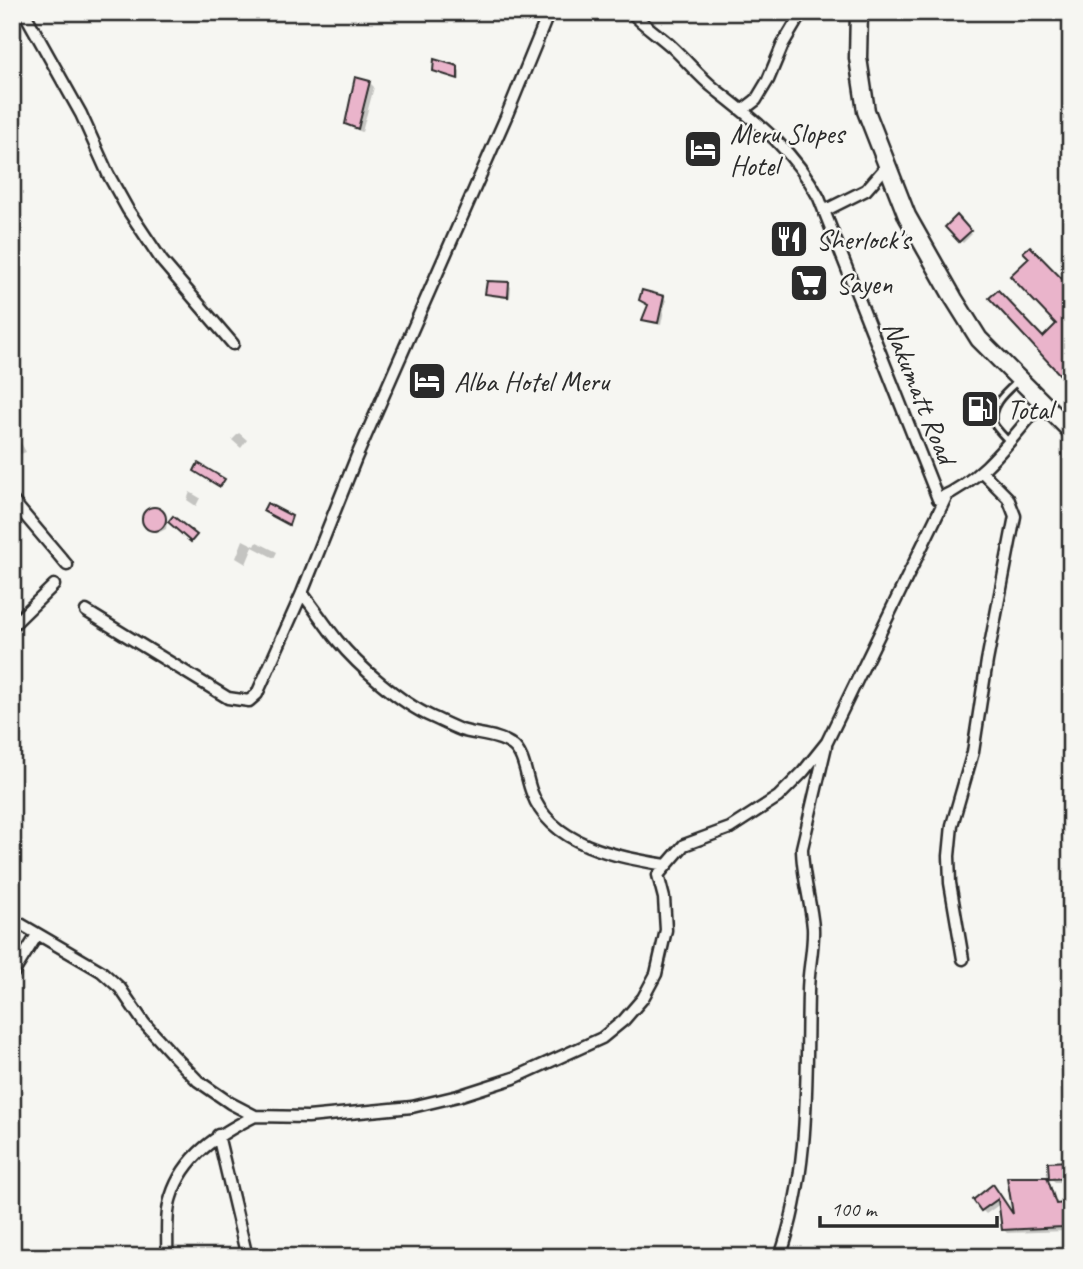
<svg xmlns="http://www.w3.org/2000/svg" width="1083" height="1269" font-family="Caveat,sans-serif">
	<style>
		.shadow { fill: #0003 }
		.building { fill: #eab4cb; stroke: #2b2b2b; stroke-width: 2 }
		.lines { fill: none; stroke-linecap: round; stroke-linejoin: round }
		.service-casing { stroke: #2b2b2b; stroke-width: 10 }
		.minor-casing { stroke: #2b2b2b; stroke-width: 15 }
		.trunk-casing { stroke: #2b2b2b; stroke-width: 21 }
		.service { stroke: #f6f6f2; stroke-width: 4.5 }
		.minor { stroke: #f6f6f2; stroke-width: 10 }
		.trunk { stroke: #f6f6f2; stroke-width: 16 }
		.labels { text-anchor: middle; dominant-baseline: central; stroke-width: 5; stroke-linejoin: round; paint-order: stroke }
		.poi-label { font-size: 28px; fill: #2b2b2b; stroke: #f6f6f2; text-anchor: start }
		.street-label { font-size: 28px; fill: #2b2b2b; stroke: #f6f6f2 }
	</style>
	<rect width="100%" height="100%" fill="#f6f6f2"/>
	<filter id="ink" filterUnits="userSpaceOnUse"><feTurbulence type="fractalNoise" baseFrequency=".0143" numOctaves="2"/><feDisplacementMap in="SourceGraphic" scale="14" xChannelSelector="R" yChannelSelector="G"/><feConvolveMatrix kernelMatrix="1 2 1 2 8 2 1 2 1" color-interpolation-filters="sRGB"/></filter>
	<g filter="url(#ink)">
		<path class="shadow" d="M 457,68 L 460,71 L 460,80 L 435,71 Z
			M 370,83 L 374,87 L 362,132 L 352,128 L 347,124 Z
			M 957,218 L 972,234 L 963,243 L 947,227 Z
			M 508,284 L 511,287 L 510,298 L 490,296 L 487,293 Z
			M 1071,290 L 1071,377 L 1067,380 L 991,298 L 1043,339 L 1059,324 Z
			M 663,297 L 666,300 L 661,325 L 647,322 L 644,319 L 649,306 L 641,300 Z
			M 12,427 L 26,452 L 15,456 L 12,454 Z
			M 239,433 L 247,440 L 241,448 L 232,440 Z
			M 190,492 L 200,498 L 196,506 L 187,500 Z
			M 153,509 L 162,513 L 167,522 L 166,529 L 158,533 L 149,529 L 144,519 L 146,512 Z
			M 243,540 L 255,546 L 257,542 L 277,552 L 274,558 L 253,547 L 246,564 L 236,558 Z
			M 1065,549 L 1071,549 L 1071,562 L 1066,557 Z
			M 1071,1163 L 1071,1182 L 1055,1182 L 1051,1178 Z
			M 1046,1178 L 1050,1183 L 1058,1205 L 1064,1205 L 1068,1209 L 1067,1231 L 1007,1233 L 1003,1229 L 1000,1204 L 986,1214 L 982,1210 L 993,1187 L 1015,1218 Z"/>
		<path class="building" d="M 434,59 L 458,66 L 458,79 L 433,71 Z
			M 355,77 L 370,81 L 358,129 L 345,124 Z
			M 957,215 L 971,231 L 959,242 L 945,227 Z
			M 1030,246 L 1071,288 L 1071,370 L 1063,378 L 989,298 L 998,290 L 1043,337 L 1056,324 L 1010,276 L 1029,258 L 1023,252 Z
			M 487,281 L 509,282 L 508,297 L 485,294 Z
			M 642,290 L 664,296 L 658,323 L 642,320 L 648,305 L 639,300 Z
			M 198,463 L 225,479 L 220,487 L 194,471 Z
			M 267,503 L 292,516 L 289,525 L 263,511 Z
			M142 519a12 12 0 1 1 24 0a12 12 0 1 1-24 0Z
			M 173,516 L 197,535 L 191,542 L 168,522 Z
			M 1071,1161 L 1071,1178 L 1049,1179 L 1048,1162 Z
			M 1007,1177 L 1047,1177 L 1056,1204 L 1065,1203 L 1063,1227 L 1002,1230 L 998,1199 L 981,1211 L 973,1200 L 993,1184 L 1013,1214 Z"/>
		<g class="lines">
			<g class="service-casing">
				<path id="service" d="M 1009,442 C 1005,437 997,430 994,424 C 988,406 1007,391 1018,381"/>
			</g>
			<g class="minor-casing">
				<path id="minor" d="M 24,12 L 81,114 L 108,174 L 128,210 L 162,261 L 233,344
					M 631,12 C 643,25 659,35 672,47 C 687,61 700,77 715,89 C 757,122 794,150 819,198 L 938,499 C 984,479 1010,440 1042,403
					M 743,110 L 756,100 L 768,80 L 783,44 L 802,12
					M 824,211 L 866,190 L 886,167
					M 12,500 L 67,565
					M 302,593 C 314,608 325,625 337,640 C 359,667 401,703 432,717 C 441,721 451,726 461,730 C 477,735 498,735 512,745 C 525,754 526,779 532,793 C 551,846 619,857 666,865
					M 86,611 L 228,698 L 249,701 L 257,694 L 302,593 L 356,458 L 506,117 L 549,12
					M 12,626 L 54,585
					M 12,919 L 101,971 L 120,988 L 144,1023 L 174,1056 L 198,1081 L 230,1103 L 255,1116 L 308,1117 L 412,1107 L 458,1096 L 514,1078 L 602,1038 L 624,1020 L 643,998 L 656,974 L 666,930 L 664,898 L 658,875 L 684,845 L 730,828 L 778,797 L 803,772 L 827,742 L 947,495
					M 963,959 L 950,883 L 949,856 L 952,825 L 973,752 L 987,661 L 1015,516 L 1008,498 L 982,472
					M 12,975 L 37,935
					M 218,1135 L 247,1257
					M 167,1257 C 168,1238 165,1214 171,1197 C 184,1155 219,1134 255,1116
					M 780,1257 C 810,1171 806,1081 808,992 C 808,970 814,949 813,928 C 811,901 802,875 802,848 L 826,746"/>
			</g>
			<g class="trunk-casing">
				<path id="trunk" d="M 859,12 L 858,58 L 866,111 L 907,216 L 954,299 L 979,339 L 1071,431"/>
			</g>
			<use href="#service" class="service"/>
			<use href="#minor" class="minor"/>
			<use href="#trunk" class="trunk"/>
		</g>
	</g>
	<defs>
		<g id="hotel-square" transform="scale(2.0125)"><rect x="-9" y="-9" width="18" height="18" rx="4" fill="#2b2b2b" stroke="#f6f6f2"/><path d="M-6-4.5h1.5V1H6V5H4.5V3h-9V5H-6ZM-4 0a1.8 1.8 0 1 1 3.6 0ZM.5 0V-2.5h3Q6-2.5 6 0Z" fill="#fff"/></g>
		<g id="restaurant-square" transform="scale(2.0125)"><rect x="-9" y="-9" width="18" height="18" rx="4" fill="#2b2b2b" stroke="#f6f6f2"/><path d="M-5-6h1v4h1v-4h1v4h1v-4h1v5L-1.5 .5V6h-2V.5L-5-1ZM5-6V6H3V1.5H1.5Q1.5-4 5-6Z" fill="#fff"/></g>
		<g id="supermarket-square" transform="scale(2.0125)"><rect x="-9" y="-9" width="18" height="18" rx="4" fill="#2b2b2b" stroke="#f6f6f2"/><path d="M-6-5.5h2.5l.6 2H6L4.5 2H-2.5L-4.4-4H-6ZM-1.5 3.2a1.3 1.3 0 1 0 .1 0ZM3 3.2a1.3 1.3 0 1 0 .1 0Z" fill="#fff"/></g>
		<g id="fuel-square" transform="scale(2.0125)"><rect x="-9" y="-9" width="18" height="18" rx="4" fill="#2b2b2b" stroke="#f6f6f2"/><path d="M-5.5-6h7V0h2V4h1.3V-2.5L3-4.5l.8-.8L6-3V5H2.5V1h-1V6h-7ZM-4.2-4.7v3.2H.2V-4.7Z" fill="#fff"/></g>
	</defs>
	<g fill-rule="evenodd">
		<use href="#hotel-square" x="703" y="149"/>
		<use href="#restaurant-square" x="789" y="239"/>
		<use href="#supermarket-square" x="809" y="283"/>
		<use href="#hotel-square" x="427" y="381"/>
		<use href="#fuel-square" x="980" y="409"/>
	</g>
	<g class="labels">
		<g class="poi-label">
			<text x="730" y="133">Meru Slopes<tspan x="730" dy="32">Hotel</tspan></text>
			<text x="816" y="239">Sherlock's</text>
			<text x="836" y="283">Sayen</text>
			<text x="454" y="381">Alba Hotel Meru</text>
			<text x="1007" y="409">Total</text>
		</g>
		<g class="street-label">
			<text transform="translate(920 392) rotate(68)">Nakumatt Road</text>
		</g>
	</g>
	<rect width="1083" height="1269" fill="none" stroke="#f6f6f2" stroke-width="42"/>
	<rect x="21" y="21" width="1041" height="1227" fill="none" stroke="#2b2b2b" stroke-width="2.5" filter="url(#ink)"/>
	<path d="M820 1216v10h177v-10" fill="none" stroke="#2b2b2b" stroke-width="3.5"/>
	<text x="831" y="1216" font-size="21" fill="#2b2b2b" stroke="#f6f6f2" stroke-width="5" paint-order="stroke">100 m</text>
</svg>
